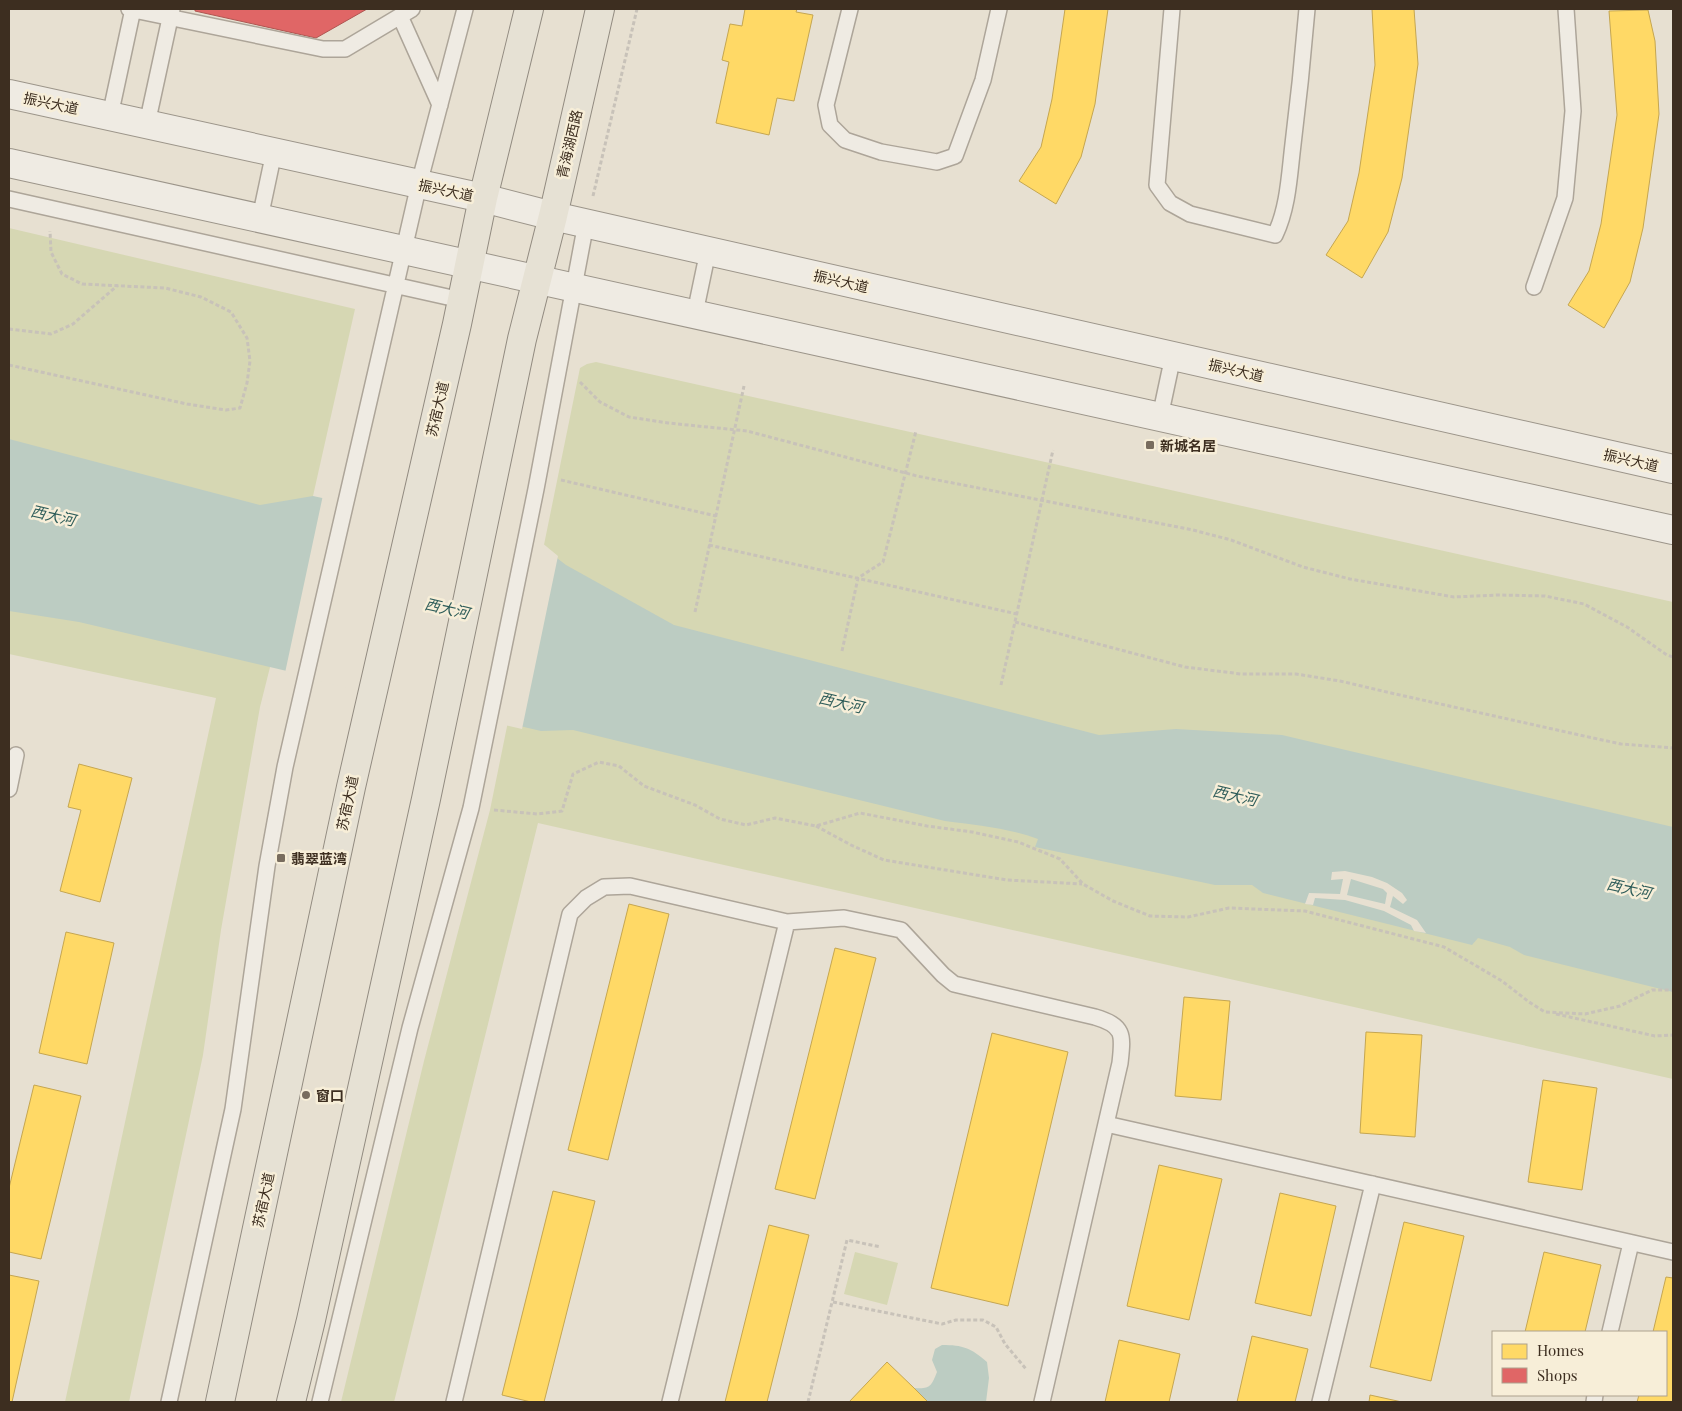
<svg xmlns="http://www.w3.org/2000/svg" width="1682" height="1411" font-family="'Playfair Display','Noto Sans SC',serif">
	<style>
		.green { fill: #d6d7b3 }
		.water { fill: #bcccc2 }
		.pier { fill: #e7e0d1; fill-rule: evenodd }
		.homes { fill: #ffd966; stroke: #c5a651 }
		.shops { fill: #e06666; stroke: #af5551 }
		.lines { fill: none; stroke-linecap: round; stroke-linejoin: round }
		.service-casing { stroke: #ada599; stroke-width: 18 }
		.secondary-casing { stroke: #9c958a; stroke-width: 30 }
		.primary-casing { stroke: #928b80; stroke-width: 30 }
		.path { stroke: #c8c2b9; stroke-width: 3; stroke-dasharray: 4 2.5; stroke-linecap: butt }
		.service { stroke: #efebe3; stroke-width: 15 }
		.secondary { stroke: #efebe3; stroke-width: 28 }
		.primary { stroke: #e6e1d4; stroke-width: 28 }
		.poi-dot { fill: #786c5e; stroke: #f7eed8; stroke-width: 2 }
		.labels { text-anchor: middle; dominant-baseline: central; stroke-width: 5; stroke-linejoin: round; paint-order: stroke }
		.street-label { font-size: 14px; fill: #3d2e20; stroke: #f7eed8 }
		.poi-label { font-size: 14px; font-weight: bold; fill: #3d2e20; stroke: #f7eed8; text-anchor: start }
		.water-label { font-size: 15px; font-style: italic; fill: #2f5d5a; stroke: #f7eed8 }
	</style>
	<rect width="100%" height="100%" fill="#e7e0d1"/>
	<path class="green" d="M 9,228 L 355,309 L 313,496 L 260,707 L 221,930 L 203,1055 L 129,1402 L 65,1402 L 216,698 L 9,654 Z
		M 596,362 L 1673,602 L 1673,1079 L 538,823 L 394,1402 L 341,1402 L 424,1061 L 490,810 L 580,368 L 587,364 Z
		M 855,1252 L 898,1263 L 887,1305 L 844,1294 Z"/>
	<path class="water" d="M 9,439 L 260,505 L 313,496 L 540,545 L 566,565 L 674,625 L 1099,735 L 1176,729 L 1282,735 L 1673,827 L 1673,992 L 1524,955 L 1510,947 L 1478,938 L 1472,945 L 1263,893 L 1252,885 L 1215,885 L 1035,847 L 1038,839 C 1008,828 976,825 945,821 L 573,730 L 541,731 L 79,622 L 9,611 Z
		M 942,1345 C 963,1345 971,1348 987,1362 L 989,1378 L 986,1402 L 928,1402 L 914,1388 C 930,1389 931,1387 937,1372 L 932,1360 L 935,1349 Z"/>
	<path class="pier" d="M 323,495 L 541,542 L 558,556 L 522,729 L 285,673 Z
		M 1345,871 L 1372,877 L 1387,883 L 1402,893 L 1407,900 L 1403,904 L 1393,896 L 1390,907 L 1417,920 L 1426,933 L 1414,931 L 1411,925 L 1384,911 L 1345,900 L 1315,898 L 1313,905 L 1305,904 L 1309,893 L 1340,894 L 1343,879 L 1331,880 L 1332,872 ZM 1351,879 L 1383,889 L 1387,893 L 1385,904 L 1347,895 Z"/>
	<path class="homes" d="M 745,9 L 797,9 L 796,12 L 813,15 L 794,101 L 777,98 L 769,135 L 716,123 L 729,62 L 722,60 L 730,24 L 742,26 Z
		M 1065,9 L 1108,9 L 1095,104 L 1081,157 L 1056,204 L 1019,181 L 1041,147 L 1052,99 Z
		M 1372,9 L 1414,9 L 1418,64 L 1402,178 L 1388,232 L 1362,278 L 1326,255 L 1348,221 L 1359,173 L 1375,65 Z
		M 1648,10 L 1655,41 L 1659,114 L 1643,228 L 1630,282 L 1604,328 L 1568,305 L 1589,271 L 1601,224 L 1617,115 L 1609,11 Z
		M 79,764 L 132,778 L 100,902 L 60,891 L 81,810 L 68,807 Z
		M 629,904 L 669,914 L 608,1160 L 568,1150 Z
		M 66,932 L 114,943 L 87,1064 L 39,1053 Z
		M 835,948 L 876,958 L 815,1199 L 775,1189 Z
		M 1184,997 L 1230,1001 L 1221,1100 L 1175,1096 Z
		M 1366,1032 L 1422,1035 L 1415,1137 L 1360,1133 Z
		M 992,1033 L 1068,1052 L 1008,1306 L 931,1288 Z
		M 1543,1080 L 1597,1088 L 1582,1190 L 1528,1182 Z
		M 34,1085 L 81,1096 L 41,1259 L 9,1252 L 9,1188 Z
		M 1159,1165 L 1222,1179 L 1189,1320 L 1127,1306 Z
		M 553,1191 L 595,1201 L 544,1402 L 531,1402 L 502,1395 Z
		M 1280,1193 L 1336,1206 L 1311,1316 L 1255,1303 Z
		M 1404,1222 L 1464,1236 L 1431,1381 L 1370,1367 Z
		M 769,1225 L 809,1235 L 767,1402 L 725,1402 Z
		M 1544,1252 L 1601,1265 L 1585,1332 L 1525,1332 Z
		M 9,1275 L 39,1281 L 12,1402 L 9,1402 Z
		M 1666,1277 L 1673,1278 L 1673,1402 L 1637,1402 L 1639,1395 L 1666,1395 L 1666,1332 L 1653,1332 Z
		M 1252,1336 L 1308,1349 L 1295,1402 L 1237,1402 Z
		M 1119,1340 L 1180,1354 L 1169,1402 L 1105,1402 Z
		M 887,1362 L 914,1388 L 928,1402 L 849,1402 Z
		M 1370,1395 L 1402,1402 L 1369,1402 Z"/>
	<path class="shops" d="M 195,9 L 367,9 L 316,38 L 195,11 Z"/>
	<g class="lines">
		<g class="service-casing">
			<path id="service" d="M 129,9 L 323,49 L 345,49 L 412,9
				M 850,9 L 826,105 L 830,125 L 845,140 L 881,152 L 937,162 L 955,156 L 983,80 L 999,9
				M 1172,9 L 1157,185 L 1170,203 L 1190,214 L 1275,235 C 1287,210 1289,181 1292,153 C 1298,105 1303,57 1307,9
				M 400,16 L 440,105
				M 110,116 L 133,9
				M 147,124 L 172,9
				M 9,199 L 461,300
				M 260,218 L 274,152
				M 1534,287 L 1565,198 L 1573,111 L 1566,9
				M 695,313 L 708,251
				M 1160,417 L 1173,356
				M 9,789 L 16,755
				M 1106,1124 L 1673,1252
				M 1610,1332 L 1631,1243
				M 169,1402 L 233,1109 L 267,866 L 285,767 L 419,184 L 465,9
				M 320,1402 L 410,1028 L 471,808 L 536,489 L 586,223
				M 454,1402 L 570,914 L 586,898 L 604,887 L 630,886 L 787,922 L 844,918 L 901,930 L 943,975 L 954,984 L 1095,1017 C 1125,1026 1123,1035 1120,1063 L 1042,1402
				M 670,1402 L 787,922
				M 1320,1402 L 1373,1184
				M 1594,1402 L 1595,1395"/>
		</g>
		<g class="secondary-casing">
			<path id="secondary" d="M 9,94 L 483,198 L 553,216 L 1673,469
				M 9,163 L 1673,530"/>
		</g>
		<g class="primary-casing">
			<path id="primary" d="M 220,1402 L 351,787 L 457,324 L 483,198 L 529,9
				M 291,1402 L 311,1320 L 426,799 L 522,339 L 553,216 L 600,9"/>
		</g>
		<path class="path" d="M 593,196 L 637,9
			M 9,329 L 51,334 L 73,324 L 118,285
			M 9,365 L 187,404 L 226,410 L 240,408 L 247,383 L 250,361 L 247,338 L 231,312 L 201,297 L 165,288 L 82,284 L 62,274 L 51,252 L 50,231
			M 580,382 L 600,402 L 629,417 L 668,423 L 747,431 L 917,476 L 1193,530 L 1231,540 L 1303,567 L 1350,579 L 1454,597 L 1498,595 L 1545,596 L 1584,604 L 1627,627 L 1667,655 L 1673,657
			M 561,480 L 716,516
			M 709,545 L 1017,614
			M 695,612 L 744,386
			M 1015,622 L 1185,667 L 1241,674 L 1296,674 L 1340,681 L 1391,693 L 1593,738 L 1621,744 L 1673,748
			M 842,651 L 858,578 L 883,562 L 916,431
			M 1001,685 L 1053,450
			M 494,810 L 537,814 L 562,811 L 573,774 L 599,762 L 619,766 L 644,786 L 695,805 L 720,819 L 746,825 L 775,818 L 816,826 L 860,813 L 927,826 L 972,832 L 1018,842 L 1060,859 L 1083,884 L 1113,901 L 1150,916 L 1188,917 L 1229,908 L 1305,911 L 1444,947 L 1502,981 L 1529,1002 L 1545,1012 L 1585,1014 L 1620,1006 L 1652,990 L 1673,990
			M 816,826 L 851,845 L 884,860 L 1007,880 L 1082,884
			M 1556,1014 L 1655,1036 L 1673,1035
			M 833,1302 L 942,1324 L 956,1320 L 983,1320 L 996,1327 L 1005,1344 L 1026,1369
			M 808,1402 L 847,1240 L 881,1247"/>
		<use href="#service" class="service"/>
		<use href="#secondary" class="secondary"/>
		<use href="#primary" class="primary"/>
	</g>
	<g class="poi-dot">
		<rect x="1145" y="440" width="10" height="10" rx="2.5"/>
		<rect x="276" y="853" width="10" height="10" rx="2.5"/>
		<circle cx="306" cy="1095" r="5"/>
	</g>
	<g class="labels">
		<g class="street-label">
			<text transform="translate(51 103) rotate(12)">振兴大道</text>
			<text transform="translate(569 144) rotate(-77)">青海湖西路</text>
			<text transform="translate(446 190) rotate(12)">振兴大道</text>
			<text transform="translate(841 281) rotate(13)">振兴大道</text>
			<text transform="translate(1236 370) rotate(13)">振兴大道</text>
			<text transform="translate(437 409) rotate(-77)">苏宿大道</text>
			<text transform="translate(1631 460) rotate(13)">振兴大道</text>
			<text transform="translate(347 803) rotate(-78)">苏宿大道</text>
			<text transform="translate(263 1200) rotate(-78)">苏宿大道</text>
		</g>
		<g class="poi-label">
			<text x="1160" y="445">新城名居</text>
			<text x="291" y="858">翡翠蓝湾</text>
			<text x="316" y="1095">窗口</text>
		</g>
		<g class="water-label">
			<text transform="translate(53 515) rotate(13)">西大河</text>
			<text transform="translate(447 608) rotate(13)">西大河</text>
			<text transform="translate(841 702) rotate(13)">西大河</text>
			<text transform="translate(1235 795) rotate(13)">西大河</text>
			<text transform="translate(1629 888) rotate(13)">西大河</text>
		</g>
	</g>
	<rect width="1682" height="1411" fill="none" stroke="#3d2e20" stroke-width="20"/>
	<rect x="1492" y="1331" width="175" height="65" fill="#f7eed8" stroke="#ada18e"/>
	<rect x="1502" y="1344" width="25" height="15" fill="#ffd966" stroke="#ada18e"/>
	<text x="1537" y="1356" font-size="15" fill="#3d2e20">Homes</text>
	<rect x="1502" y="1368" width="25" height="15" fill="#e06666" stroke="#ada18e"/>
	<text x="1537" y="1381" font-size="15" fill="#3d2e20">Shops</text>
</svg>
